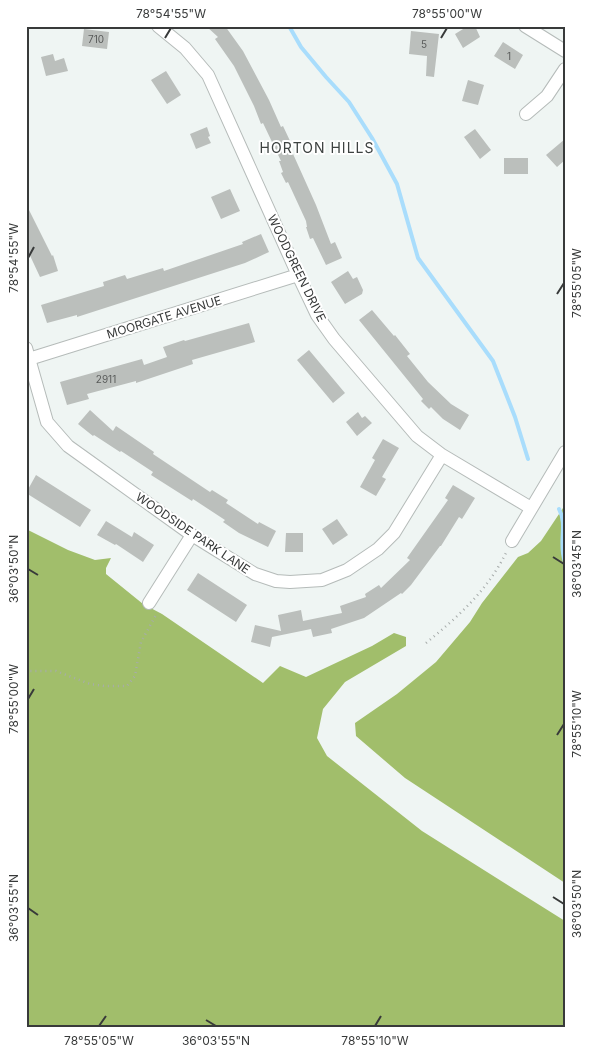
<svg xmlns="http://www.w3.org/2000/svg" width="591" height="1054" font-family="Inter,sans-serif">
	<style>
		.forest { fill: #a1be6b }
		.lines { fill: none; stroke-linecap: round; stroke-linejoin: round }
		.stream { stroke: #a9ddfc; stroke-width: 4 }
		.building { fill: #bbbfbc }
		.minor-casing { stroke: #b5bbb9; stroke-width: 14 }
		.path { stroke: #a7acab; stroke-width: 2.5; stroke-dasharray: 1 4; stroke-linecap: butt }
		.minor { stroke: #fff; stroke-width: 12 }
		.ticks { fill: none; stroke: #383a3a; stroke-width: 2 }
		.labels { text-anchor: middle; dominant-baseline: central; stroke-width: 4; stroke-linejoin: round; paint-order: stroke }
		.number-label { font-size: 10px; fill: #595b5a }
		.street-label { font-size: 12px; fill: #383a3a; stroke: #fff }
		.neighbourhood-label { font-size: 14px; letter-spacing: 1px; fill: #3e4342; stroke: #fff }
		.neatline { fill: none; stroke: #383a3a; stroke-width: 2 }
		.ticks-label { font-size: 12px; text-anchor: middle; fill: #383a3a }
	</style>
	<rect width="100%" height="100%" fill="#eff5f3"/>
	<path class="forest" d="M 565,505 L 565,883 L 405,778 L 356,736 L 355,723 L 397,694 L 436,662 L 470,622 L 482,603 L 518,557 L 528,553 L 541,541 Z
		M 26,529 L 68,550 L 95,560 L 111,558 L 106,568 L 106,574 L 143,604 L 162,614 L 263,683 L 280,666 L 306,677 L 372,646 L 394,633 L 406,637 L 406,646 L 345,682 L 323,709 L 317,738 L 327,756 L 422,831 L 565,921 L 565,1028 L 26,1028 Z"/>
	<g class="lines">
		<path class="stream" d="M 289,26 L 301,47 L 326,77 L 349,102 L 372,138 L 397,184 L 418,258 L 493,361 L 515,417 L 528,459
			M 559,509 C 568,525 558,543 565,562"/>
	</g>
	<path class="building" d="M 206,26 L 225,26 L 243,51 L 269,100 L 281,127 L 283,126 L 291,143 L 289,145 L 316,205 L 331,244 L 335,242 L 342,258 L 326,265 L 313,238 L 310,239 L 306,227 L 307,227 L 306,221 L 288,182 L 286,183 L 281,173 L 283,172 L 279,161 L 281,161 L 263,123 L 261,124 L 254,106 L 234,66 L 215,39 L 218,37 Z
		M 468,26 L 475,26 L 480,37 L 463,48 L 455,34 Z
		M 84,29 L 109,32 L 107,49 L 82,46 Z
		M 411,31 L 439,34 L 434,77 L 426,76 L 427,56 L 409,54 Z
		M 503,42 L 523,55 L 515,69 L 494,56 Z
		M 53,54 L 55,61 L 64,58 L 68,71 L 46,76 L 41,57 Z
		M 166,71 L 181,95 L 167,104 L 151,80 Z
		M 468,80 L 484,85 L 478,105 L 462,101 Z
		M 207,127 L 210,136 L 208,137 L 211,143 L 196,149 L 190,134 Z
		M 475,129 L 491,150 L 480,159 L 464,137 Z
		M 565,139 L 565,160 L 557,167 L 546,155 Z
		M 504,158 L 528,158 L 528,174 L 504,174 Z
		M 230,189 L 240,211 L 221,219 L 211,197 Z
		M 26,204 L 52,256 L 53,255 L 58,271 L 40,277 L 26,247 Z
		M 261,234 L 269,252 L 245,263 L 77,317 L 77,315 L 47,323 L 41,305 L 104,286 L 103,282 L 125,275 L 127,279 L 163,268 L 164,271 L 243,244 L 242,242 Z
		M 348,271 L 353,279 L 357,277 L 363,290 L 362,294 L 345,304 L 331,282 Z
		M 372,310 L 394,336 L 395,335 L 410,354 L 407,356 L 428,382 L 451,404 L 469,415 L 460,430 L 443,419 L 431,407 L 429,409 L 421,401 L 423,399 L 359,320 Z
		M 249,323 L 255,342 L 192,360 L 193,364 L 136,383 L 136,381 L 87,394 L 89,399 L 67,405 L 60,382 L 142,359 L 144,365 L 167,357 L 163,347 L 184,340 L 185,341 Z
		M 309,350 L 345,393 L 333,403 L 297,360 Z
		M 90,410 L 113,431 L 116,426 L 154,452 L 153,454 L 210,492 L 212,490 L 228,500 L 226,503 L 258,524 L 259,522 L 276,531 L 268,547 L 239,533 L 223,522 L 225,520 L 193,499 L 192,501 L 151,475 L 153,472 L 121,451 L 120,452 L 94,435 L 93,436 L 78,424 Z
		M 358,412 L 362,418 L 365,416 L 372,423 L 357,436 L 346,422 Z
		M 383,439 L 399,448 L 382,477 L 386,479 L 376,496 L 360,487 L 375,460 L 372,458 Z
		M 36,475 L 91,510 L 80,527 L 26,493 Z
		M 453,485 L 475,498 L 462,519 L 459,517 L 441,546 L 440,546 L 411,585 L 402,594 L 401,593 L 364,618 L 331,629 L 332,633 L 313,637 L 311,629 L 272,637 L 270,647 L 251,642 L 255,625 L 281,631 L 278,615 L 301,610 L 303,621 L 342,613 L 340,606 L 366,597 L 365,594 L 379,585 L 381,588 L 410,560 L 407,558 L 448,500 L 445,498 Z
		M 337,519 L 348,535 L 333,545 L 322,529 Z
		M 106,521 L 132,537 L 134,532 L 154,545 L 143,562 L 116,544 L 115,545 L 97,535 Z
		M 286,533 L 303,533 L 303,552 L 285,552 Z
		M 198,573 L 247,605 L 236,622 L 187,590 Z"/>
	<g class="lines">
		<g class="minor-casing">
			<path id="minor" d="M 158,26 L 185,48 L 208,75 L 298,275 L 317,315 L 334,339 L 417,436 L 442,455 L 531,508
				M 525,26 L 565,51
				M 526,114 L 547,96 L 565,69
				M 26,348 L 47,422 L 68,446 L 192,535 L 255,574 L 276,581 L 290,582 L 322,580 L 347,570 L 378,549 L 394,533 L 442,455
				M 29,359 L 298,275
				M 512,541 L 565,452
				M 149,603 L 192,535"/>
		</g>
		<path class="path" d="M 426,643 C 459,616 488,590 507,551
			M 26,673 L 29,671 L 56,671 L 90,684 L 104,686 L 127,686 L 135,676 L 141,642 L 157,613"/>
		<use href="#minor" class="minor"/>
	</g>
	<path class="ticks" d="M 165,38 L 171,28M 441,38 L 447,28M 28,258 L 34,247M 557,294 L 564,283M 553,557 L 564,564M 28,569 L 38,575M 28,699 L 34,689M 557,735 L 564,724M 553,897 L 564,904M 28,908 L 38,915M 206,1020 L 216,1026M 99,1026 L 106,1016M 375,1026 L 381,1016"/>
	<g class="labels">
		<g class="number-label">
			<text x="96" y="39">710</text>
			<text x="424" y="44">5</text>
			<text x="509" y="56">1</text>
			<text x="106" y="379">2911</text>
		</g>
		<g class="street-label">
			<text transform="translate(297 268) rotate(64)">WOODGREEN DRIVE</text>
			<text transform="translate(164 317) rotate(-17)">MOORGATE AVENUE</text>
			<text transform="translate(193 533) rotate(34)">WOODSIDE PARK LANE</text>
		</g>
		<g class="neighbourhood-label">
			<text x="317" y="147">HORTON HILLS</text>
		</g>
	</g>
	<rect width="591" height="1054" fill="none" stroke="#ffffff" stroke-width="55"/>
	<rect x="28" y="28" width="536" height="998" class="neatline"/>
	<g class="ticks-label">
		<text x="171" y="18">78°54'55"W</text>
		<text x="447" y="18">78°55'00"W</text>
		<text transform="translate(14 258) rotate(-90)" y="4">78°54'55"W</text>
		<text transform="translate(577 283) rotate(-90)" y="4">78°55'05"W</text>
		<text transform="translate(577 564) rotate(-90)" y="4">36°03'45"N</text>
		<text transform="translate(14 569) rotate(-90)" y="4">36°03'50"N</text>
		<text transform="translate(14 699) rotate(-90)" y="4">78°55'00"W</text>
		<text transform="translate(577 724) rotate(-90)" y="4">78°55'10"W</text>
		<text transform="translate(577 904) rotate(-90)" y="4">36°03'50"N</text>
		<text transform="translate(14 908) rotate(-90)" y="4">36°03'55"N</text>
		<text x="99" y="1045">78°55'05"W</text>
		<text x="216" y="1045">36°03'55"N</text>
		<text x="375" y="1045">78°55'10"W</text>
	</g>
</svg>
